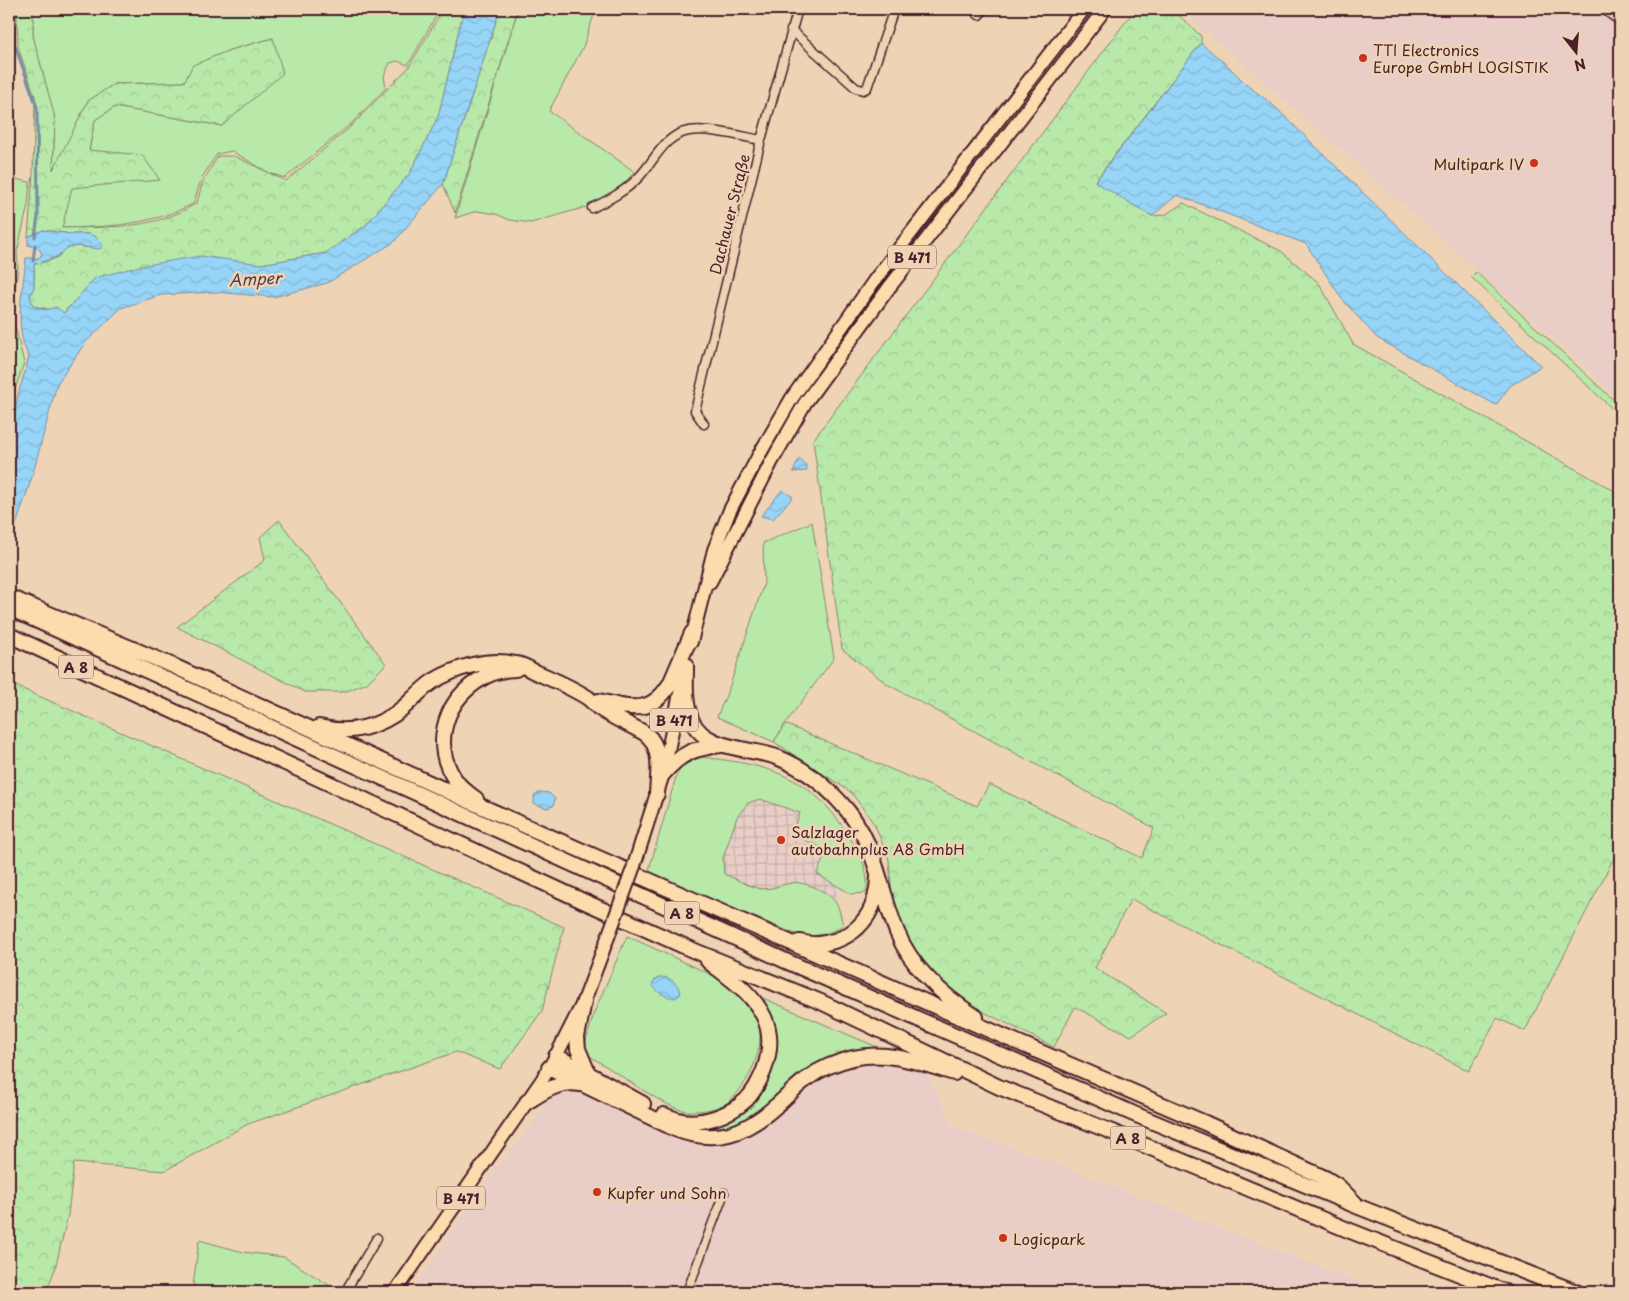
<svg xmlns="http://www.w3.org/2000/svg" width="1629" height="1301" font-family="'Playpen Sans',sans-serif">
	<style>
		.built { fill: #e8cec7 }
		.industrial { fill: url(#industrial-grid) }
		.green { fill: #b8e9a9; stroke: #81846a }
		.forest { fill: url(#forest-crowns); stroke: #81846a }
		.water { fill: url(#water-waves); stroke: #788ca5 }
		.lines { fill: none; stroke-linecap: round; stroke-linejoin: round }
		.stream { stroke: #788ca5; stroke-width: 3 }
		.minor-casing { stroke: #4a1f2b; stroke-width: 11 }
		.primary-casing { stroke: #4a1f2b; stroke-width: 16 }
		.trunk-casing { stroke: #4a1f2b; stroke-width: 16 }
		.motorway-casing { stroke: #4a1f2b; stroke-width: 18 }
		.minor { stroke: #eed4b5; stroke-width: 8 }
		.primary { stroke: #fcdcac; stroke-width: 12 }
		.trunk { stroke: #fcdcac; stroke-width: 12 }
		.motorway { stroke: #fcdcac; stroke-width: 14 }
		.primary-bridge-casing { stroke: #4a1f2b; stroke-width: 16; stroke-linecap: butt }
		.primary-bridge { stroke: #fcdcac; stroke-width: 12 }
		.poi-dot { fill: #c8321e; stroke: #eed4b5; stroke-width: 2 }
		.labels { text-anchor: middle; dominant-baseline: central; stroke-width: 5; stroke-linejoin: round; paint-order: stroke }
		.shield { fill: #eed4b5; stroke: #7b5554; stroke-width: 1 }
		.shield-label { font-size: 14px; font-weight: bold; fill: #4a1f2b }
		.poi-label { font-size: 15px; fill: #4a1f2b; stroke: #eed4b5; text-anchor: start }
		.street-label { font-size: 15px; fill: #4a1f2b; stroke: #eed4b5 }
		.water-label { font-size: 16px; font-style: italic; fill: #553a4a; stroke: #eed4b5 }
	</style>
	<defs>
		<pattern id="industrial-grid" width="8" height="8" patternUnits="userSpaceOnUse" patternTransform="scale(1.25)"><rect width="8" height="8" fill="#e8cec7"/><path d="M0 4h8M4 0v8" fill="none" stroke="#c8b0ab"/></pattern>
		<pattern id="forest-crowns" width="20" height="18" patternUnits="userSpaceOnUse" patternTransform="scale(1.25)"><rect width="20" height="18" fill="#b8e9a9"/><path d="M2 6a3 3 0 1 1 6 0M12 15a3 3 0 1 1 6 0" fill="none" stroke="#a0c792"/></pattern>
		<pattern id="water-waves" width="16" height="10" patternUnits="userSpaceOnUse" patternTransform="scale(1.25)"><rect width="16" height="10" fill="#96d5f7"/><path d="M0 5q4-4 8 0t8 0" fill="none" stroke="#83b6d4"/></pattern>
	</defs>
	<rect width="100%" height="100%" fill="#eed4b5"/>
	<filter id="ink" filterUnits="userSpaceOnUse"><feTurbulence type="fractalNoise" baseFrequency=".02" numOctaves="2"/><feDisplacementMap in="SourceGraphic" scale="10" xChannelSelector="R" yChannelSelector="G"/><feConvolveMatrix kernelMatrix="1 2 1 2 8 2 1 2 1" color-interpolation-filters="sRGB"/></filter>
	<g filter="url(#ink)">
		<path class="built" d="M 1180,9 L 1620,9 L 1620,402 L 1577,360 L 1366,171 Z
			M 868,1059 L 925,1067 L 953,1127 L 1035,1156 L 1385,1292 L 411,1292 L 485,1183 L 528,1130 L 551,1093 L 579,1086 L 657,1123 L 742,1135 L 766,1124 L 794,1095 L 829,1069 Z"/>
		<path class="industrial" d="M 701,757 L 767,782 L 858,866 L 815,924 L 653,857 L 676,777 L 682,766 Z"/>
		<path class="green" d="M 33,9 L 440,9 L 408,65 L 397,61 L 390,63 L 384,76 L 386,88 L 352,123 L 285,178 L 269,173 L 232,151 L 217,154 L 201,179 L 194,203 C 154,225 107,227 61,228 L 71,188 L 142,155 L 89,151 L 95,120 L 115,107 L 222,126 L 273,38 L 230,50 L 194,65 L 184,82 L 114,84 L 88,101 L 53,172 L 55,119 L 33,36 Z
			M 518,9 L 596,9 L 583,47 L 549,111 L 635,172 L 619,188 L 600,203 L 531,223 L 510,220 L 496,214 L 477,211 L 455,218 Z
			M 9,178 L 30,182 L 28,205 L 17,252 L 18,269 L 13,301 L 14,322 L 24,363 L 9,407 Z
			M 1476,272 L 1620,406 L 1620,416 L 1471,277 Z
			M 812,522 L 834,658 L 785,724 L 774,742 L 717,717 L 729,688 L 764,583 L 763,543 Z
			M 701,757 C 773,765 815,777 853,843 C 862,857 870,876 866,893 L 851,894 L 817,874 L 827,850 L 792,834 L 800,813 L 760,799 L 748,803 L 737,817 L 723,858 L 724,874 C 735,878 746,885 757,888 C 769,891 780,885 791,883 C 803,880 830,892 836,903 C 840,909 841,919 843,925 C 829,935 817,936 800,936 L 648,873 L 676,777 L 682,766 Z
			M 627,936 L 734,985 C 749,997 760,1018 760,1038 C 759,1061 745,1088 728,1102 C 718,1109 700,1112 687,1111 C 669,1108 652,1095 636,1086 C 620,1075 604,1065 588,1055 L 584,1048 L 594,1013 Z
			M 763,998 L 877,1047 C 854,1051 832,1054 812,1067 C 788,1081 762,1118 737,1126 C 723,1130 710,1130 696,1130 C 711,1127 727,1124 739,1115 C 778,1088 784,1038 763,998 Z
			M 199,1240 L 243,1252 L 284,1257 L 340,1292 L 204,1292 L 193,1286 Z"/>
		<path class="forest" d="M 17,9 L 33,9 L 33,36 L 55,118 L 53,170 L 88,101 L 114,84 L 184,82 L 193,65 L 230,50 L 273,38 L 283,73 L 222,126 L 115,107 L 95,120 L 89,150 L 142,155 L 160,180 L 72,188 L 62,228 C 100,227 141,229 176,214 C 183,211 190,207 197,203 L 202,183 L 218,156 L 234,156 L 286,181 L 349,128 L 409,67 L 443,9 L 464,9 L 438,117 L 410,173 L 366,225 L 326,253 L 261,264 L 96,278 L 64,313 L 33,306 L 30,296 L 34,287 L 34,263 C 49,261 57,261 66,248 L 78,246 L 91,248 L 89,234 L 71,234 L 43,230 L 28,237 L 33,172 L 35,96 L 18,47 Z
			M 500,9 L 518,9 L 455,213 L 443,184 Z
			M 1135,9 L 1172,9 L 1201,36 L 1201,43 L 1095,181 L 1152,216 L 1165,215 L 1183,203 L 1281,251 L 1319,283 L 1353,344 L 1620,494 L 1620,846 L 1525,1031 L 1497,1018 L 1469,1071 L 1131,899 L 1095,968 L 1166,1013 L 1131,1036 L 1075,1007 L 1054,1047 L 972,1006 L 940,982 L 908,944 L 893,908 L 889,860 L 875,825 L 851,792 L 774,742 L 785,724 L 977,806 L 989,784 L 1142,858 L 1154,828 L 887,684 L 842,649 L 813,440 Z
			M 279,520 L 386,664 L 367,683 L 344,692 L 305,692 L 177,627 L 265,560 L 260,537 Z
			M 9,683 L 564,927 L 542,1011 L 500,1069 L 456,1052 L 248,1124 L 164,1171 L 74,1163 L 68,1215 L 55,1269 L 46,1292 L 9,1292 Z"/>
		<path class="water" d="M 464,9 L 500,9 L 443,184 L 394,242 L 327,283 L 274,297 L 214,292 L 161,295 L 121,308 L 85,343 L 57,384 L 32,477 L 9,546 L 9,443 L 18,395 L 29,357 C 13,327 23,291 26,258 L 39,258 L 42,254 L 39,249 L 28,245 L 28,237 L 43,230 L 71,234 L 89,234 L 95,236 L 101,242 L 103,247 L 99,249 L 78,246 L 67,248 C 57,259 48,260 34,264 L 34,287 L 30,296 L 33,306 L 45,310 L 56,307 L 64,313 L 95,278 L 140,266 L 200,256 L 261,264 L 326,253 L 366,225 L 410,173 L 438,117 Z
			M 1201,43 L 1229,67 L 1247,85 L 1273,105 L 1541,366 L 1510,386 L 1496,405 L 1377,338 L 1342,299 L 1306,244 L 1177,195 L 1152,216 L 1095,182 Z
			M 799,459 L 806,465 L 807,471 L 793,472 Z
			M 782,490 L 793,497 L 773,519 L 761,516 Z
			M 540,792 L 549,793 L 555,799 L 553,806 L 547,808 L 534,804 L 534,796 Z
			M 660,977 C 671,977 678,983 681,994 L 675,998 C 666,997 655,992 652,983 L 655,980 Z"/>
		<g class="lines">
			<path class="stream" d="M 15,9 L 14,43 L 37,107 L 38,216 L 35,237
				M 33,261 L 35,245"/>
			<g class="minor-casing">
				<path id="minor" d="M 972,9 L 979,15 L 985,9
					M 1603,9 L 1620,21
					M 791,30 L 856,88 L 863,90 L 867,88 L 894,9
					M 592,208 C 608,200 624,192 637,179 C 654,163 663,135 689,131 C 709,128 740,136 761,140
					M 704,424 L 695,411 L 761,140 L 798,9
					M 345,1292 L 377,1238
					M 687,1292 L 724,1193"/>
			</g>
			<g class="primary-casing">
				<path id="primary" d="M 634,866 L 663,774 L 683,679
					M 395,1292 L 542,1080 L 556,1056 L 584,1001 L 608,937"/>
			</g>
			<g class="trunk-casing">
				<path id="trunk" d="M 710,582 L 772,461 L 805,403 L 888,289 L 1105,9
					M 691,642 L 714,550 L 730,510 L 759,455 L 792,398 L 874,281 L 1084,9"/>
			</g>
			<g class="motorway-casing">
				<path id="motorway" d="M 9,597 L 171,665 L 469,801 L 1012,1040 L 1205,1123 L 1325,1178 L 1338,1186 L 1355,1203
					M 9,608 L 788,962 L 991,1051 L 1134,1114 L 1359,1207 L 1576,1292
					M 9,635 L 583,901 L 695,951 L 821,1002 L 999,1087 L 1127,1138 L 1348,1230 L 1505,1292
					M 686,665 C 686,682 684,704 692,721 C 706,751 751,747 779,758 C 803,768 823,783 840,802 C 877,841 878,886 897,932 C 912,969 943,996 976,1017
					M 599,701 C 630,708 650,716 670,684 L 692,633
					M 319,727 C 349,735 380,728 404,707 C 413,699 422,689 432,682 C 456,667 488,658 516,664 C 522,665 528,668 533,671 C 552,679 571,687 588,698 C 592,701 595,705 599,708 C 613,718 631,725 646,734 C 663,748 658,774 657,794
					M 663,774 C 681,753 694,748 721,745
					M 476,799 C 469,794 461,788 456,781 C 432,747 443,705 476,682 C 487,674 502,669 516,669
					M 799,942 C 805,943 812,945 819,944 C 856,940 877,914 878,877
					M 584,1001 L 577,1037 L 578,1049 L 588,1073
					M 556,1056 L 643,1104
					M 549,1068 L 675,1129 C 715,1145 745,1134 776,1106 C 787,1097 796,1086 808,1078 C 821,1068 837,1062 853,1058 C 888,1050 921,1063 954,1073
					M 527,1102 C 543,1092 560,1080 579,1084
					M 664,1115 C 669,1117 674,1119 678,1120 C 701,1126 730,1115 746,1100 C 754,1092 760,1080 764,1070 C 770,1053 772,1034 764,1017 C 752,992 729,978 708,961"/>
			</g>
			<use href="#minor" class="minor"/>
			<use href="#primary" class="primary"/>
			<use href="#trunk" class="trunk"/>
			<use href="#motorway" class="motorway"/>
			<g class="primary-bridge-casing">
				<path id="primary-bridge" d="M 608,937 L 634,866"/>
			</g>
			<use href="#primary-bridge" class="primary-bridge"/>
		</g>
	</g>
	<g class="poi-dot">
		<circle cx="1363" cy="58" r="5"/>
		<circle cx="1534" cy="163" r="5"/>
		<circle cx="781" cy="840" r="5"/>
		<circle cx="597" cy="1192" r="5"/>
		<circle cx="1003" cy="1238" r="5"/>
	</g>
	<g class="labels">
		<g class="shield">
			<rect x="888" y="245.5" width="48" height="23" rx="4"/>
			<rect x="58.5" y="655.5" width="35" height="23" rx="4"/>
			<rect x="650" y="708.5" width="48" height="23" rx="4"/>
			<rect x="664.5" y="901.5" width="35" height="23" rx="4"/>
			<rect x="1110.5" y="1126.5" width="35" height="23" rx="4"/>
			<rect x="437" y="1186.5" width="48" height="23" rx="4"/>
		</g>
		<g class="shield-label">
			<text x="912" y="257">B 471</text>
			<text x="76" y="667">A 8</text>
			<text x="674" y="720">B 471</text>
			<text x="682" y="913">A 8</text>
			<text x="1128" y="1138">A 8</text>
			<text x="461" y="1198">B 471</text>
		</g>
		<g class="poi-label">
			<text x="1373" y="49">TTI Electronics<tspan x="1373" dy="17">Europe GmbH LOGISTIK</tspan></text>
			<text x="1524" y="163" text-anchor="end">Multipark IV</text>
			<text x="791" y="831">Salzlager<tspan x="791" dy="17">autobahnplus A8 GmbH</tspan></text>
			<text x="607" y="1192">Kupfer und Sohn</text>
			<text x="1013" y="1238">Logicpark</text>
		</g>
		<g class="street-label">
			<text transform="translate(729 214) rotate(-76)">Dachauer Straße</text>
		</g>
		<g class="water-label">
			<text transform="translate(255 278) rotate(-3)">Amper</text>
		</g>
	</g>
	<rect width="1629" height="1301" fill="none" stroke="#eed4b5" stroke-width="30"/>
	<rect x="15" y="15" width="1599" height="1271" fill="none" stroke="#4a1f2b" stroke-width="2" filter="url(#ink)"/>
	<g transform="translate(1576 52) rotate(163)" stroke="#eed4b5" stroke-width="4" paint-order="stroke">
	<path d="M0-4L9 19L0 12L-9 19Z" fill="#4a1f2b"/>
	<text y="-8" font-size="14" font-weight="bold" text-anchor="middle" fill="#4a1f2b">N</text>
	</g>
</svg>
